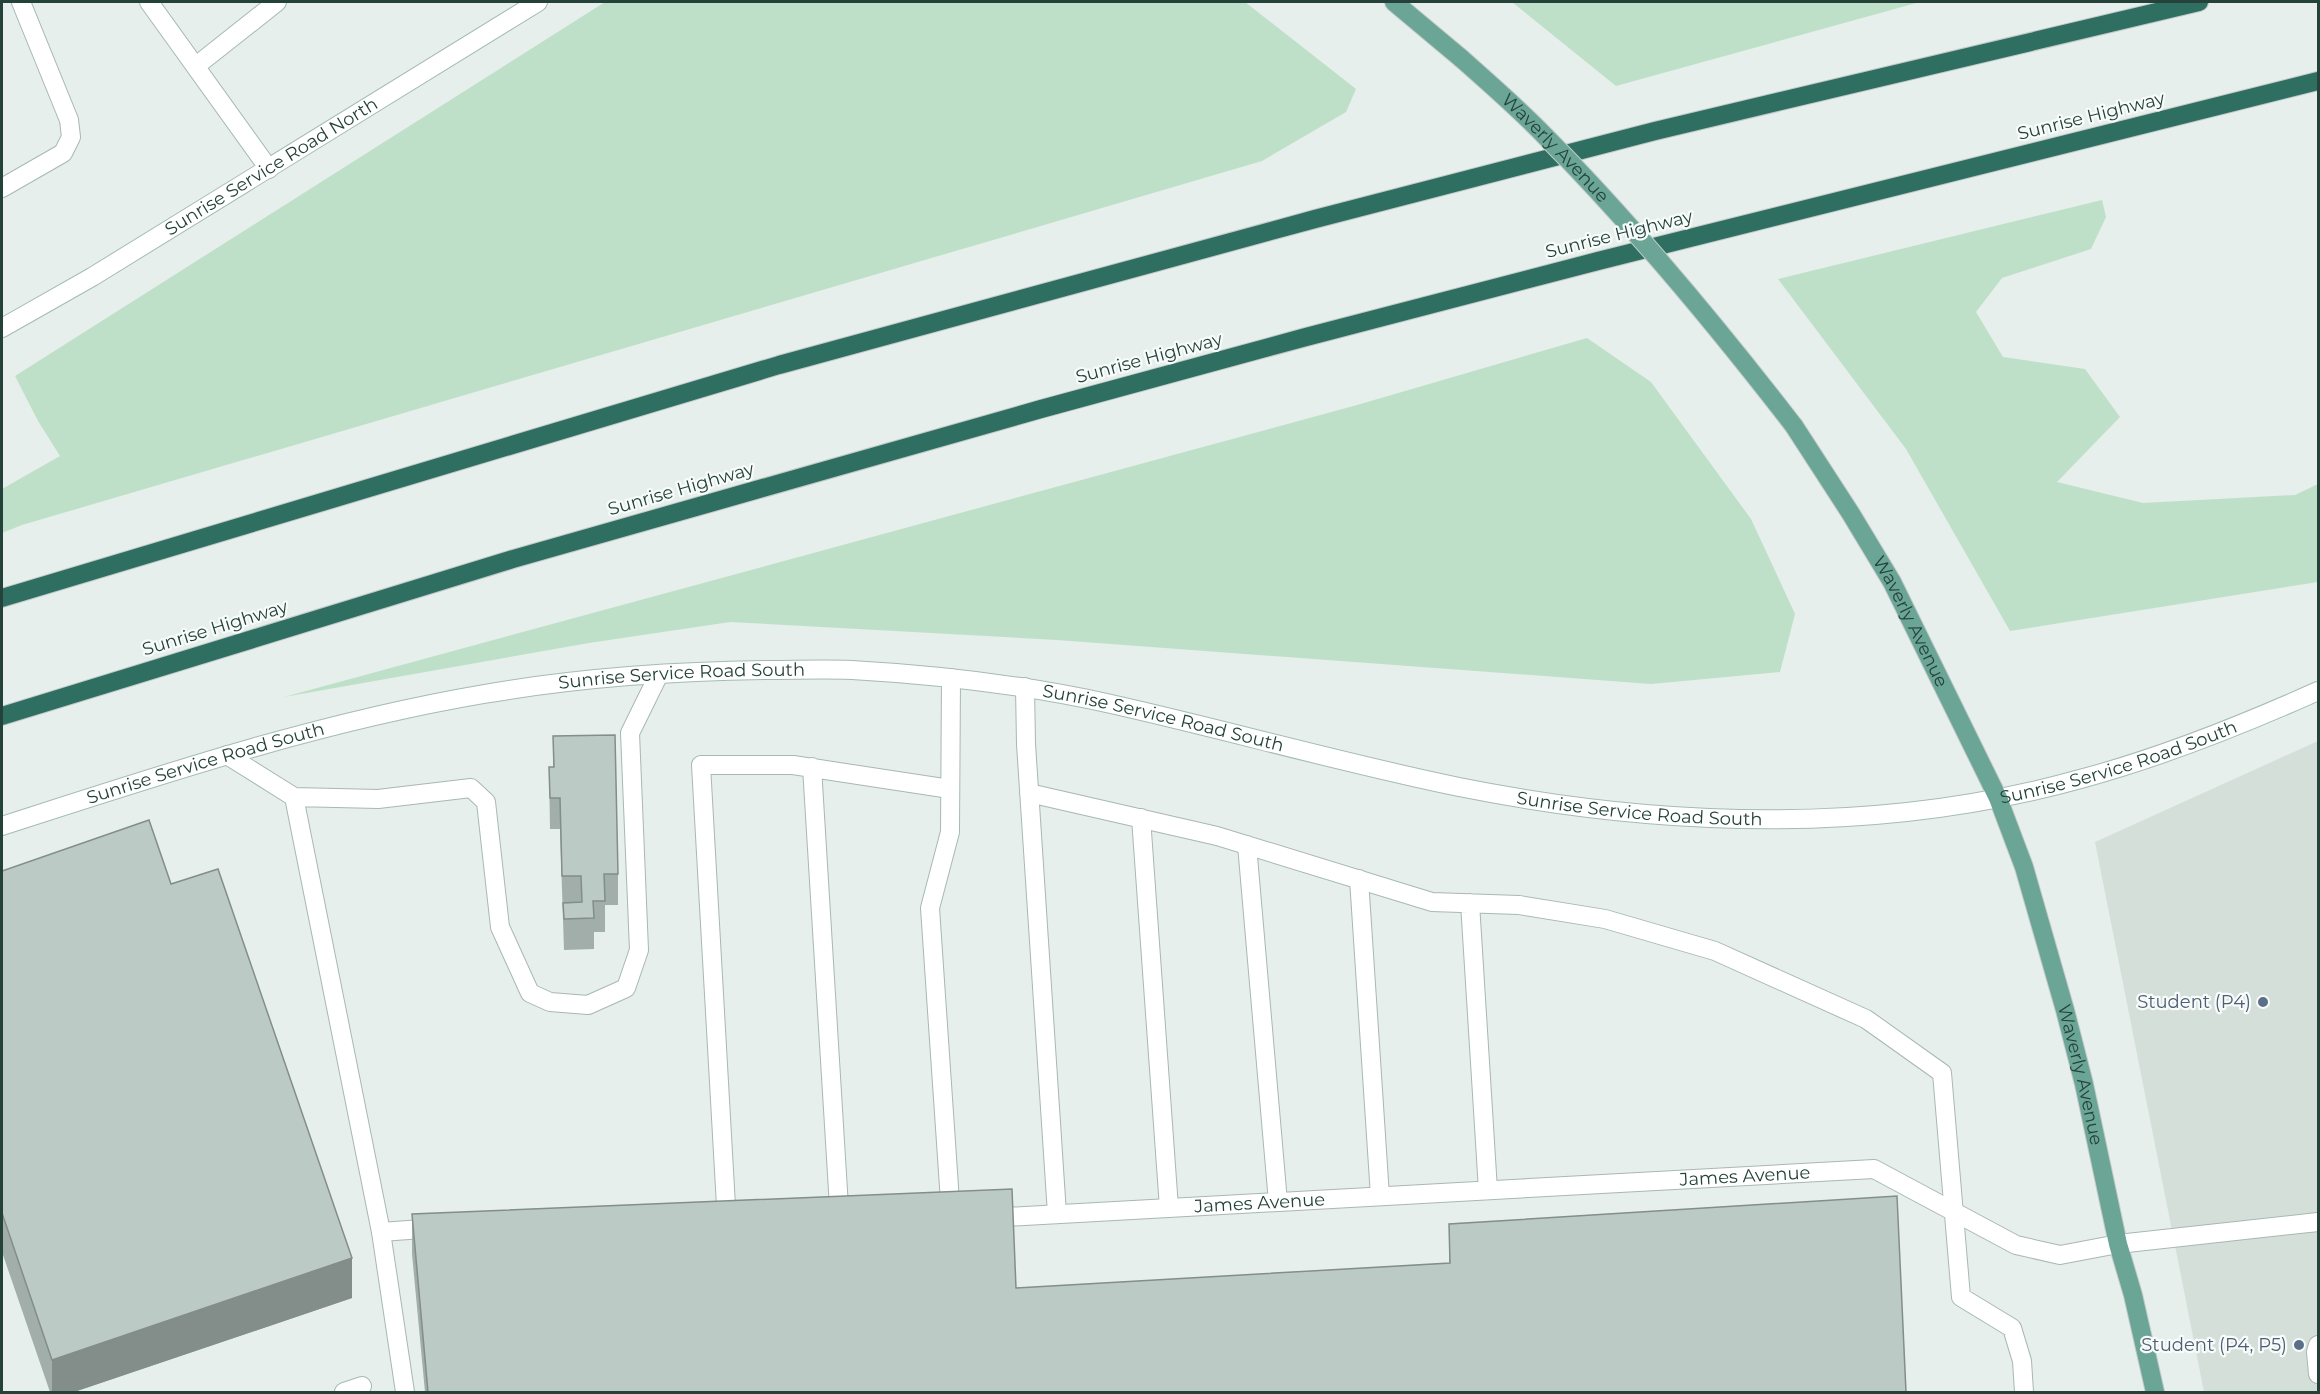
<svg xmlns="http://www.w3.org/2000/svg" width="2320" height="1394" font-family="Montserrat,sans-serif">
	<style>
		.built { fill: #d4dfda }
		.green { fill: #bfe0c8 }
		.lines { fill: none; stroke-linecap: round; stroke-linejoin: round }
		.lane-casing { stroke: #a8b8b2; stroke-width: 20 }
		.street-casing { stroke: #a8b8b2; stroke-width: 20 }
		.secondary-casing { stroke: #a4bbb3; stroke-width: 20 }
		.primary-casing { stroke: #c2cac8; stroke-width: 20 }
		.highway-casing { stroke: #c2cac8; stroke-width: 20 }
		.lane { stroke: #fff; stroke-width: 18 }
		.street { stroke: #fff; stroke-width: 18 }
		.secondary { stroke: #fff; stroke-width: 18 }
		.primary { stroke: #6aa596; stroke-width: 18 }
		.highway { stroke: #2f6f62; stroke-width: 18 }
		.primary-bridge-casing { stroke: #c2cac8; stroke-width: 20; stroke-linecap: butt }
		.primary-bridge { stroke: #6aa596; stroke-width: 18 }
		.wall { fill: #a1aea9 }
		.shaded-wall { fill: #838d89 }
		.building { fill: #bbcac4; stroke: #838d89; stroke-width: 1.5 }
		.service-dot { fill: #5c6f8a; stroke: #f7fbf9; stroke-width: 2 }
		.labels { text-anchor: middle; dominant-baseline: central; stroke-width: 4.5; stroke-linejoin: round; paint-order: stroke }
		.street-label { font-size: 18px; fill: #24423a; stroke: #f7fbf9 }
		.service-label { font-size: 18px; fill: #4e5e75; stroke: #f7fbf9; text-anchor: end }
	</style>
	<rect width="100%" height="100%" fill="#e6efeb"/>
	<path class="built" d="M 2318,741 L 2318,1392 L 2204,1392 L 2095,842 Z"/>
	<path class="green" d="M 605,2 L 1245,2 L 1356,89 L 1346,112 L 1262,161 L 22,525 L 2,533 L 2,489 L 60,456 L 38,421 L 15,376 Z
		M 1512,2 L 1920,2 L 1616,86 Z
		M 2102,200 L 2106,217 L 2091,249 L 2002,278 L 1976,312 L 2003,357 L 2085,369 L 2120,417 L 2057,482 L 2143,503 L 2295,495 L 2318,484 L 2318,582 L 2010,631 L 1906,449 L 1778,279 Z
		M 1587,338 L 1651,382 L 1751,519 L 1795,614 L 1780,672 L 1651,684 L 1057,640 L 730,622 L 589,643 L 284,697 L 1357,405 Z"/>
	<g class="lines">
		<g class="lane-casing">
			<path id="lane" d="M 149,2 L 269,169
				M 196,66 L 277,2
				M 2,188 L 63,153 L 71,137 L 69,120 L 21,2
				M 951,678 L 950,832 L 930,908 L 951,1216
				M 1025,687 L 1026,744 L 1057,1214
				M 227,755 L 294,797 L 381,1232 L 405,1392
				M 812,767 L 839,1207
				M 1029,793 L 1217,836 L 1432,902 L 1519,905 L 1605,919 L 1715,951 L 1866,1019 L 1942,1073 L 1961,1297 L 2012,1328 L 2022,1361 L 2024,1392
				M 294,797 L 378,799 L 471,788 L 486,802 L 500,927 L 530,993 L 550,1002 L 588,1005 L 626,988 L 639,950 L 630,733 L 659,674
				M 1141,818 L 1169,1208
				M 1247,845 L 1278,1202
				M 1359,879 L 1380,1196
				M 1470,903 L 1488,1190
				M 726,1206 L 701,765 L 793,765 L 950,789
				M 2318,1345 L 2316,1352 L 2318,1374
				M 344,1392 L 362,1386"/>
		</g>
		<g class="street-casing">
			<g id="street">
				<path id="s1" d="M 988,1218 L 1874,1169 L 2016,1245 L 2060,1255 L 2118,1244 L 2318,1222"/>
				<path d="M 381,1232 L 436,1228"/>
			</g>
		</g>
		<g class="secondary-casing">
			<g id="secondary">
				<path id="s2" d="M 2,328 L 92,277 L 538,2"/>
				<path id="s3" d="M 2,826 C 160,775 319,722 484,694 C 577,678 673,671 768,670 C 796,670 824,669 852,670 C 939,675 1026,685 1111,704 C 1227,730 1342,763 1459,787 C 1664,828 1881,835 2084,778 C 2165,756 2242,725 2318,691"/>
			</g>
		</g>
		<g class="primary-casing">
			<g id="primary">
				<path d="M 1394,2 L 1462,59"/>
				<path id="s4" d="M 1794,426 L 1851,514 L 1892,582 L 1998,798 L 2024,867 L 2065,1010 L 2084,1084 L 2118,1244 L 2133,1295 L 2155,1392"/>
			</g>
		</g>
		<g class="highway-casing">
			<path id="highway" d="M 2,598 L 779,365 L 1315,219 L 1655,131 L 2199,2
				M 2,716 L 513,559 L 1041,409 L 1306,337 L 1598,261 L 2318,81"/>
		</g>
		<use href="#lane" class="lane"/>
		<use href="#street" class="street"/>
		<use href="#secondary" class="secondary"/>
		<use href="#primary" class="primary"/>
		<use href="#highway" class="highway"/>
		<g class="primary-bridge-casing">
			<g id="primary-bridge">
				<path id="s5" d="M 1462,59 C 1490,84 1519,109 1545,136 C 1635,227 1716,325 1794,426"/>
			</g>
		</g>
		<use href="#primary-bridge" class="primary-bridge"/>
	</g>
	<path class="wall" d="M 553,736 L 618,874 L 618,905 L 605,905 L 605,932 L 594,932 L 594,949 L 564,950 L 560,829 L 550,829 L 549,767 L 553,767 Z
		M 2,871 L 171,884 L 352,1298 L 74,1392 L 50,1392 L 2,1252 Z
		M 412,1214 L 1016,1288 L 1449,1263 L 1449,1224 L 1906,1392 L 425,1392 L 412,1254 Z"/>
	<path class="shaded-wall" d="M 352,1258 L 352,1298 L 74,1392 L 52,1392 L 52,1360 Z"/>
	<path class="building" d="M 615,735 L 618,874 L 604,874 L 605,901 L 593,901 L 594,918 L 564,919 L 563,903 L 582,902 L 581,876 L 562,876 L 560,798 L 550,798 L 549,767 L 554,767 L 553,736 Z
		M 149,820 L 171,884 L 218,869 L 352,1258 L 52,1360 L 2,1213 L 2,871 Z
		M 1012,1189 L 1016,1288 L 1450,1263 L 1449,1224 L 1897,1196 L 1906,1392 L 428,1392 L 412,1214 Z"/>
	<g class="service-dot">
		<circle cx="2263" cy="1002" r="6"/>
		<circle cx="2299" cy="1345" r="6"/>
	</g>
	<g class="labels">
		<g class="street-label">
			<text transform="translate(2091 116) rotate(-14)">Sunrise Highway</text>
			<text stroke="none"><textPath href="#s5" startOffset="129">Waverly Avenue</textPath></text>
			<text stroke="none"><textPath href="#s2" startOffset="314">Sunrise Service Road North</textPath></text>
			<text transform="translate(1619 234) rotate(-14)">Sunrise Highway</text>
			<text transform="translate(1149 358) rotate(-15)">Sunrise Highway</text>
			<text transform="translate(681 489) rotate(-16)">Sunrise Highway</text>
			<text stroke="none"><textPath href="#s4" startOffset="228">Waverly Avenue</textPath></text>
			<text transform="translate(215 628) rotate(-17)">Sunrise Highway</text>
			<text stroke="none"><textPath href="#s3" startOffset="699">Sunrise Service Road South</textPath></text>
			<text stroke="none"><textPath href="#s3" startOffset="1185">Sunrise Service Road South</textPath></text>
			<text stroke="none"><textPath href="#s3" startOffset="2157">Sunrise Service Road South</textPath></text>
			<text stroke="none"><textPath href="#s3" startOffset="213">Sunrise Service Road South</textPath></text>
			<text stroke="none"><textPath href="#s3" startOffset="1671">Sunrise Service Road South</textPath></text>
			<text stroke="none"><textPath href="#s4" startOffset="714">Waverly Avenue</textPath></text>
			<text stroke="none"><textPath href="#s1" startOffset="758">James Avenue</textPath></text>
			<text stroke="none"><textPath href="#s1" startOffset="272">James Avenue</textPath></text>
		</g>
		<g class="service-label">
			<text x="2251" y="1002">Student (P4)</text>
			<text x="2287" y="1345">Student (P4, P5)</text>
		</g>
	</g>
	<rect width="2320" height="1394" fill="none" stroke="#24423a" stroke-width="6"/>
</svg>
